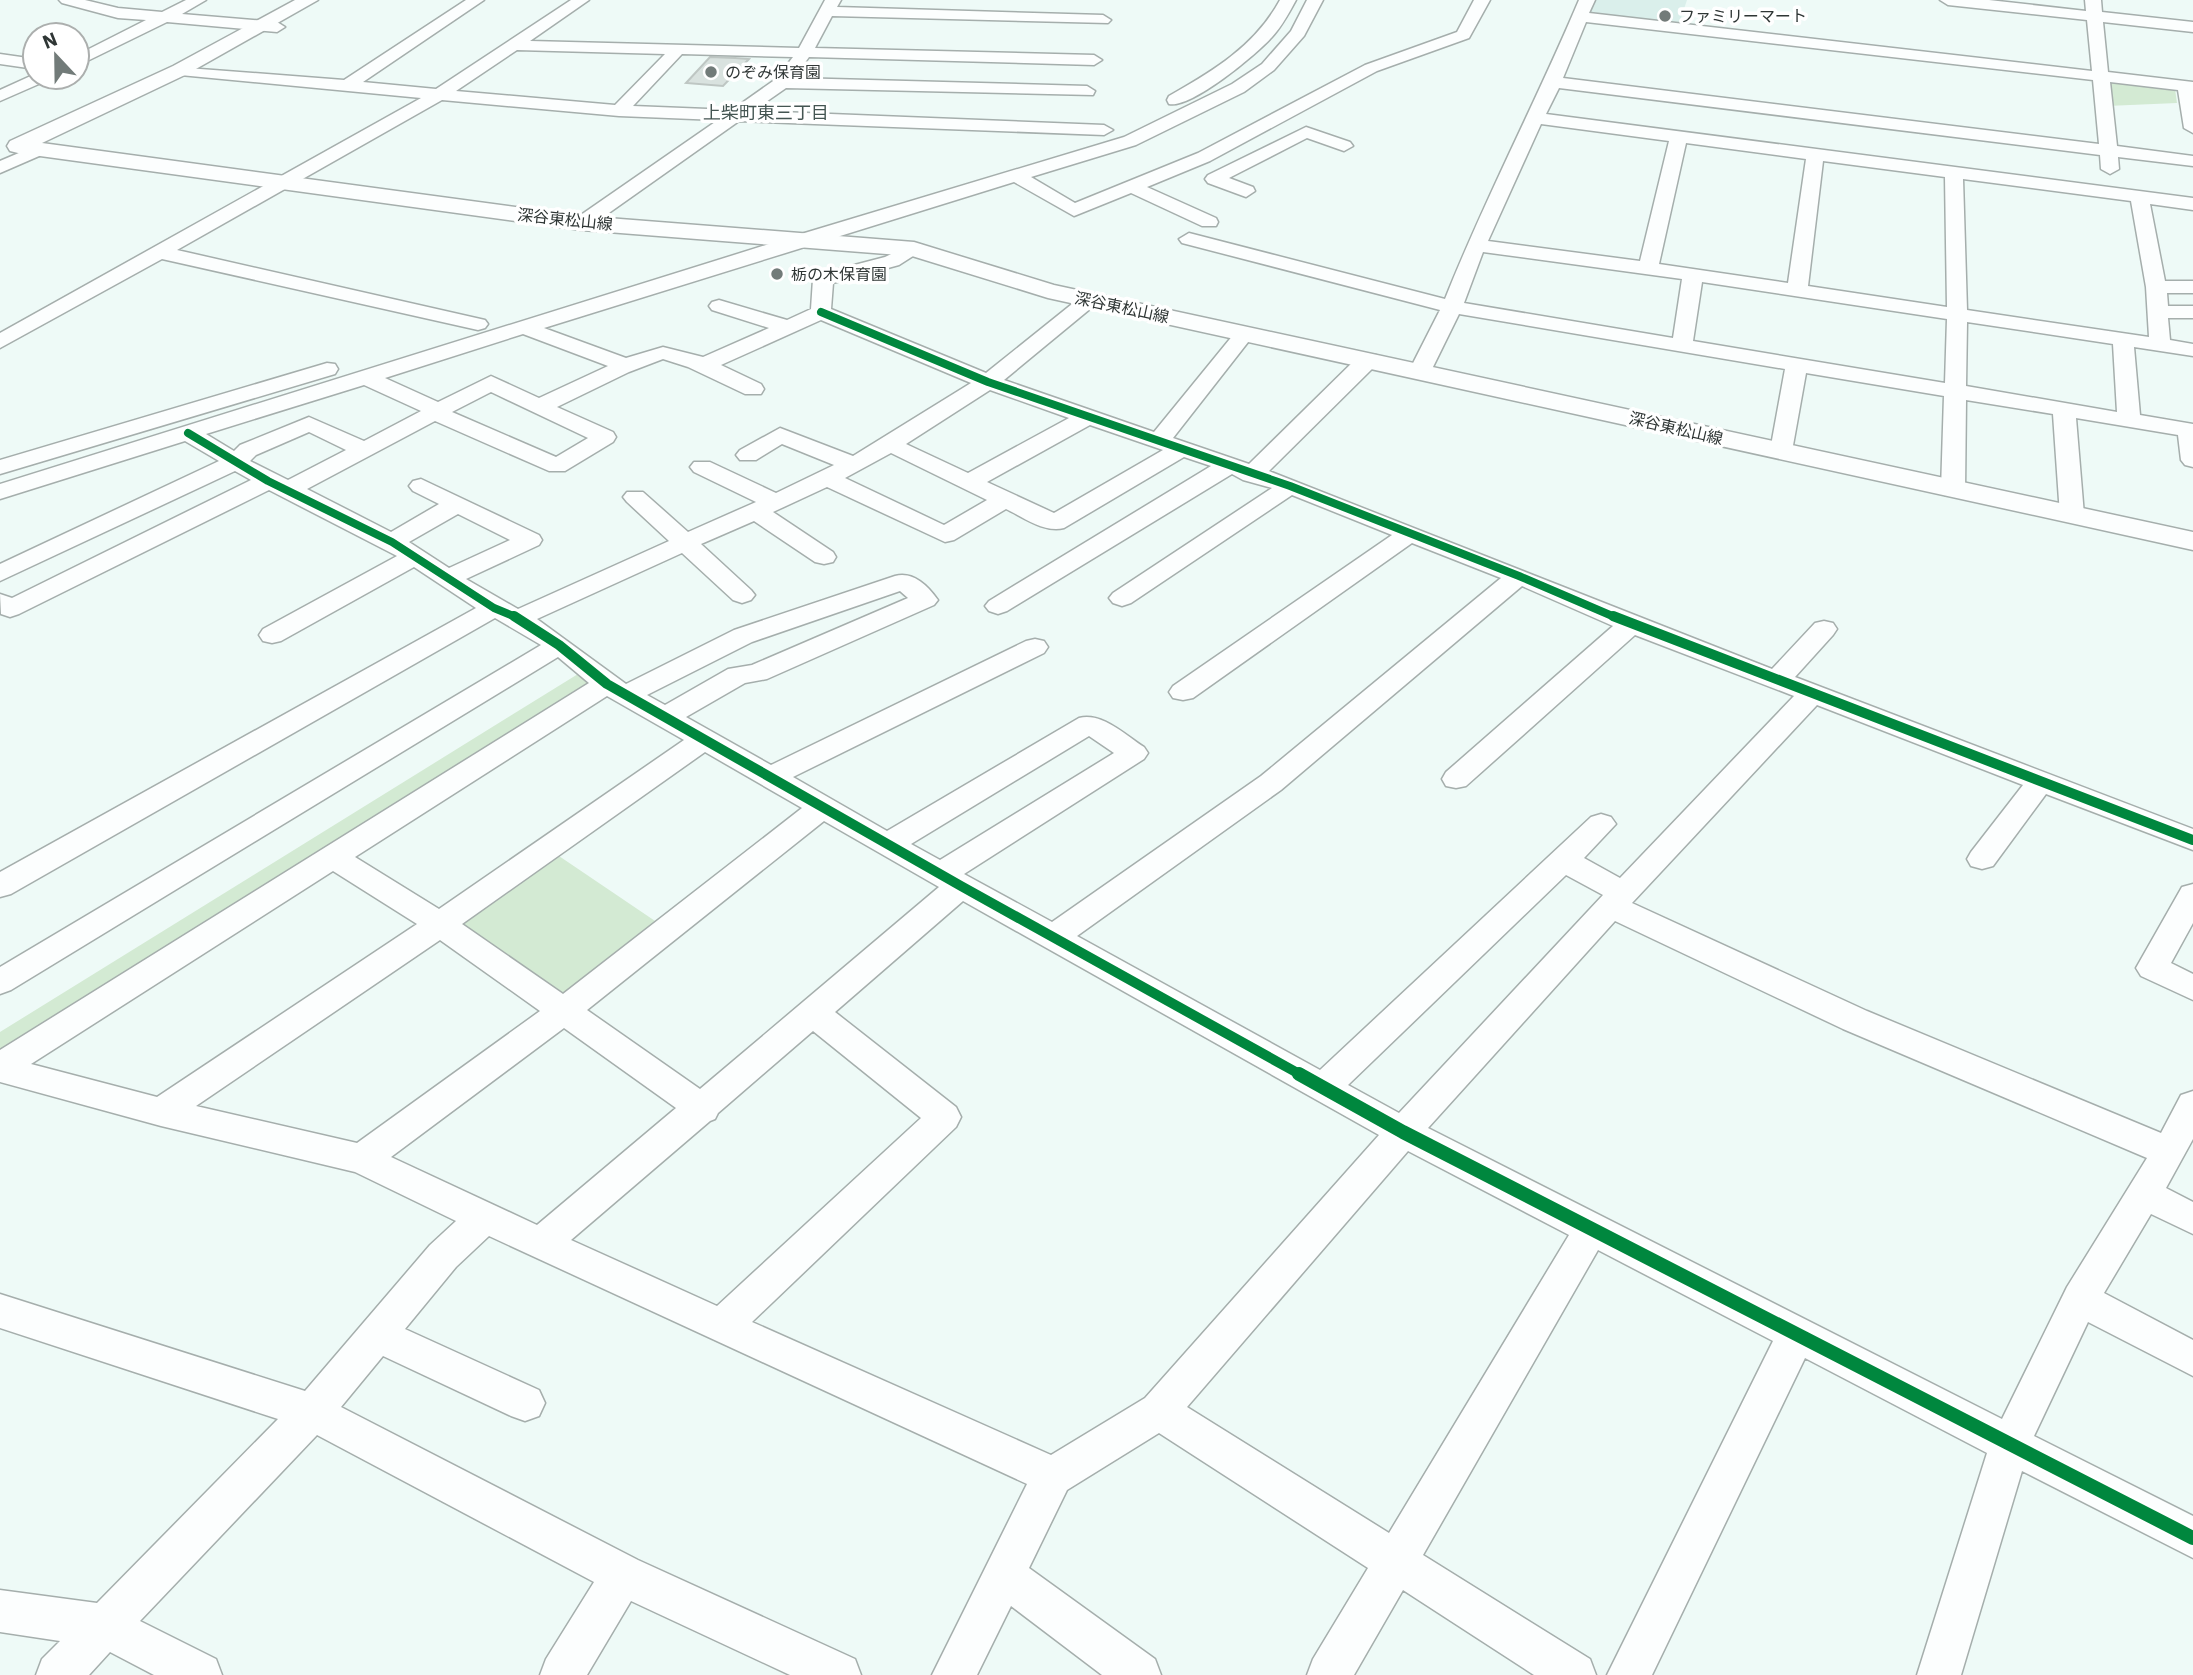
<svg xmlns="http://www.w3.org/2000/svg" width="2193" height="1675" font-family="'IBM Plex Sans','Noto Sans JP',sans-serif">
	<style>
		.built { fill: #daefeb }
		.green { fill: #d3ead3 }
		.building { fill: #d9e2df; stroke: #bec6c3; stroke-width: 2 }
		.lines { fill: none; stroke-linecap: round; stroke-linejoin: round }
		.minor-casing { stroke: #a5aeac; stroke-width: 3 }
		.major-casing { stroke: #a5aeac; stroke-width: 3 }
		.minor { fill: #fcfefe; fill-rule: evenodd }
		.major { fill: #fcfefe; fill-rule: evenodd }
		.cycleway-far2-casing { stroke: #fff; stroke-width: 11 }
		.cycleway-far1-casing { stroke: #fff; stroke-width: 15 }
		.cycleway-casing { stroke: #fff; stroke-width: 18 }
		.cycleway-far2 { stroke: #00873e; stroke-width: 8 }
		.cycleway-far1 { stroke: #00873e; stroke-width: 10 }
		.cycleway { stroke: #00873e; stroke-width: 14 }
		.poi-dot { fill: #727b79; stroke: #fff; stroke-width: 2.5 }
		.labels { text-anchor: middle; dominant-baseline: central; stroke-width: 7; stroke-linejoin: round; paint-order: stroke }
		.far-poi-label { font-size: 16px; fill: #2f3635; stroke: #fff; text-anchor: start }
		.far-street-label { font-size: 16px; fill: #2f3635; stroke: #fff }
		.far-neighbourhood-label { font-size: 18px; fill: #445552; stroke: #fff }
	</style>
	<rect width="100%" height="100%" fill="#eefaf7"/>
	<path class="built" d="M 1593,0 L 1687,0 L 1678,27 L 1587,15 Z"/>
	<path class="green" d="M 2103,81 L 2175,89 L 2177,103 L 2107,106 Z
		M 578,674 L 595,685 L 0,1052 L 0,1032 Z
		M 556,854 L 661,925 L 570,993 L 557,995 L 461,926 L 468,912 Z"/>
	<path class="building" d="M 710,57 L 735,58 L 749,59 L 723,86 L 686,83 Z"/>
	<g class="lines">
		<g class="minor-casing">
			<path id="minor" d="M 59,0 L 85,0 L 118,8 L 162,12 L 186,0 L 206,0 L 182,14 L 277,22 L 285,27 L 277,32 L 167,22 L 77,66 L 77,55 L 146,20 L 118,18 L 62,3 Z
				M 466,0 L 484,0 L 363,82 L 436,89 L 571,0 L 589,0 L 530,41 L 799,48 L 825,0 L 841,0 L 837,7 L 1103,15 L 1111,20 L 1108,23 L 832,16 L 815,48 L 1094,55 L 1102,60 L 1094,65 L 809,57 L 794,78 L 1087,86 L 1095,91 L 1093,95 L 786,88 L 753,111 L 1104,125 L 1113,130 L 1104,135 L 739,121 L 589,227 L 582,229 L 572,223 L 575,219 L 718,120 L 619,116 L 442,100 L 177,250 L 485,320 L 488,324 L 485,328 L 478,330 L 162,259 L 0,348 L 0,333 L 421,98 L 180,75 L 174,73 L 172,70 L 174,67 L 344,80 ZM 517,50 L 665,54 L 615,105 L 456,91 ZM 682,54 L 793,57 L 776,79 L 732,110 L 633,106 Z
				M 1280,0 L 1296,0 C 1289,13 1282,26 1272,37 C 1257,54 1191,109 1169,104 L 1167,100 L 1169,96 C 1213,71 1255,46 1280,0 Z
				M 1307,0 L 1323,0 L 1304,36 L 1274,70 L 1244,92 L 1136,145 L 1031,177 L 1075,203 L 1198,153 L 1365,65 L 1457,32 L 1474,0 L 1490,0 L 1469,38 L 1377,71 L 1210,161 L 1147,187 L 1216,218 L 1218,222 L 1216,226 L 1202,226 L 1131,193 L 1074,216 L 1014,182 L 544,328 L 626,358 L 663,347 L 703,357 L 769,328 L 712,310 L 709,306 L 712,302 L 719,300 L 787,320 L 811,309 L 813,279 L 816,275 L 885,257 L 914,243 L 924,249 L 899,265 L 833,283 L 831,309 L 986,373 L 1082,296 L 1096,296 L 1099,300 L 1096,304 L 1004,380 L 1154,432 L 1238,329 L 1252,329 L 1255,333 L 1252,337 L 1173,438 L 1249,464 L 1360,355 L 1376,355 L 1379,360 L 1376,365 L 1269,471 L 1772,669 L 1815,623 L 1824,621 L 1833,623 L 1837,629 L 1833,635 L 1795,677 L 2193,829 L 2193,850 L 2046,794 L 1993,866 L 1982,869 L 1971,866 L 1967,859 L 1971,852 L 2023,785 L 1817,705 L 1632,903 L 1867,1011 L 2161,1133 L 2181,1095 L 2193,1091 L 2193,1139 L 2166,1188 L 2193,1202 L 2193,1234 L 2151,1214 L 2104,1293 L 2193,1340 L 2193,1376 L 2088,1322 L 2034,1436 L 2193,1516 L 2193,1558 L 2022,1471 L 1961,1675 L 1917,1675 L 1987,1453 L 1805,1358 L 1652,1675 L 1607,1675 L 1773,1341 L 1598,1250 L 1423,1555 L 1590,1659 L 1596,1675 L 1534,1675 L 1403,1590 L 1354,1675 L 1307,1675 L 1313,1659 L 1368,1568 L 1159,1433 L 1067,1490 L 1029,1568 L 1155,1659 L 1161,1675 L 1102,1675 L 1011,1606 L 977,1675 L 932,1675 L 1027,1484 L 489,1236 L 456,1267 L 405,1329 L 539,1390 L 545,1403 L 539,1416 L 525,1421 L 511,1416 L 383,1356 L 341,1407 L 638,1560 L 855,1659 L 861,1675 L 790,1675 L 631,1601 L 587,1675 L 540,1675 L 546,1659 L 594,1582 L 317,1435 L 140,1621 L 216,1659 L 222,1675 L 154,1675 L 110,1652 L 89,1675 L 36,1675 L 42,1659 L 60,1641 L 0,1632 L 0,1590 L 97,1603 L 278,1419 L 0,1328 L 0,1294 L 305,1391 L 430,1245 L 456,1221 L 355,1172 L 161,1126 L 0,1082 L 0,1050 L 589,683 L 558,657 L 11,990 L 0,994 L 0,967 L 541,645 L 495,618 L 11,894 L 0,897 L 0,872 L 476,608 L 414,567 L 281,641 L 272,643 L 263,641 L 259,635 L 263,629 L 397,556 L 269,490 L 19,614 L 10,617 L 1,614 L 0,594 L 12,598 L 251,480 L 235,471 L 0,581 L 0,564 L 219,461 L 185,441 L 0,499 L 0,484 L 798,235 L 1124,137 L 1232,84 L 1262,64 L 1291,31 ZM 821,320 L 971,383 L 853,456 L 780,428 L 740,450 L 736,455 L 740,460 L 756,460 L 782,444 L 834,465 L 776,493 L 710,462 L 694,462 L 690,467 L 694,472 L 756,502 L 688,532 L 643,492 L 627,492 L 623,497 L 627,502 L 669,541 L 518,609 L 466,579 L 539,545 L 542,540 L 539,535 L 421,479 L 413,481 L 409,486 L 413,491 L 439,504 L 391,532 L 307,489 L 435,421 L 549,471 L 565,471 L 613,442 L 616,437 L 613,432 L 557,407 L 629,372 L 663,359 L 688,367 L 745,394 L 761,394 L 764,389 L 761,384 L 721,365 ZM 523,334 L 608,366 L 539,398 L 491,376 L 438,402 L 385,378 ZM 364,385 L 421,411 L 364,441 L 309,417 L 240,445 L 234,451 L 206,434 ZM 990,390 L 1069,418 L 968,473 L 906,444 ZM 491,392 L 588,438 L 556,457 L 452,412 ZM 1090,425 L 1163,450 L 1054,513 L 987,482 ZM 309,432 L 346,450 L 288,480 L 250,461 L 256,455 ZM 891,453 L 987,500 L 944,525 L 845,478 ZM 1184,457 L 1211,466 L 989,601 L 985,606 L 989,611 L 998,614 L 1007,611 L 1232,474 L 1243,480 L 1272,488 L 1113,593 L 1109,598 L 1113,603 L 1122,606 L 1131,603 L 1292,495 L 1392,535 L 1173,686 L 1169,692 L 1173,698 L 1183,700 L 1193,698 L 1412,543 L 1501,578 L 1261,776 L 1052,922 L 964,874 L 1144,759 L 1148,753 L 1144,747 C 1125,735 1102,712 1079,718 L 887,831 L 793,777 L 1044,653 L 1048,647 L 1044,641 L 1035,639 L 1026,641 L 771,765 L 686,717 L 745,683 L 767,679 L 934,605 L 938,600 C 928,586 913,571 895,576 L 734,630 L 626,684 L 537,619 L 682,553 L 733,600 L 742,603 L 751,600 L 755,595 L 751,590 L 701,544 L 754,521 L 815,562 L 824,564 L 833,562 L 836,557 L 833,552 L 773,512 L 827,487 L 945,542 L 954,540 L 1006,509 C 1023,517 1044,533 1064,528 ZM 458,514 L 510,540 L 449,568 L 409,542 ZM 1522,586 L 1613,626 L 1446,772 L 1442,779 L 1446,786 L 1456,788 L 1466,786 L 1635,635 L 1794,696 L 1620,878 L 1584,858 L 1616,824 L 1611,817 L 1601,814 L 1591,817 L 1320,1070 L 1077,936 L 1281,790 ZM 900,591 L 908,598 L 752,665 L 728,669 L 665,705 L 647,695 L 752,642 ZM 607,696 L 684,740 L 439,909 L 355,857 ZM 1089,736 L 1114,753 L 940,860 L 911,844 ZM 705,752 L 802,808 L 563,994 L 462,924 ZM 824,821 L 939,887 L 700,1089 L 587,1010 ZM 333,871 L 417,924 L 157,1097 L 31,1064 ZM 1566,875 L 1603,895 L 1399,1113 L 1348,1085 ZM 963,901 L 1379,1135 L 1145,1398 L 1051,1455 L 752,1322 L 956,1127 L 961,1117 L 956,1107 L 835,1012 ZM 1615,921 L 1843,1029 L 2147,1158 L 2067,1287 L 2002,1419 L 1428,1128 ZM 440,940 L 540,1011 L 357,1143 L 196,1106 ZM 564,1028 L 676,1108 L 537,1225 L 391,1157 ZM 813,1031 L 921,1118 L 717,1306 L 571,1240 L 710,1121 L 715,1119 L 718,1113 ZM 1408,1151 L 1569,1235 L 1389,1533 L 1187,1407 Z
				M 1579,0 L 1595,0 L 1589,13 L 2092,71 L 2087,20 L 1948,5 L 1940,0 L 1989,0 L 2086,11 L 2085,0 L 2101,0 L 2102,12 L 2193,22 L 2193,32 L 2103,22 L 2108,72 L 2193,82 L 2193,133 L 2184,128 L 2178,90 L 2110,82 L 2117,146 L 2193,156 L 2193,166 L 2118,157 L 2119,169 L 2110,174 L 2101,169 L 2100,155 L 1559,88 L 1546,114 L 2193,198 L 2193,210 L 2150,204 L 2165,281 L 2193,281 L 2193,293 L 2167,293 L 2168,306 L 2193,306 L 2193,318 L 2168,318 L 2170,340 L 2193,344 L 2193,356 L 2134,347 L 2140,415 L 2193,424 L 2193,467 L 2185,465 L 2181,460 L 2178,435 L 2076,418 L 2084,515 L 2081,520 L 2072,522 L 2063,520 L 2060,515 L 2053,414 L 1966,400 L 1965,490 L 1961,495 L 1945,495 L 1941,490 L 1944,396 L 1806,373 L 1792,451 L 1789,456 L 1773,456 L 1770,451 L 1785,369 L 1459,314 L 1431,371 L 1428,376 L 1412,376 L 1409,371 L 1440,310 L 1182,243 L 1179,239 L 1189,233 L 1445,299 C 1486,196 1536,102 1579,0 ZM 1586,22 L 2093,80 L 2099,144 L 1563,78 ZM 1541,124 L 1669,141 L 1640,261 L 1488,241 ZM 1686,143 L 1806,159 L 1788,283 L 1659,264 ZM 1823,161 L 1945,177 L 1947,307 L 1808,286 ZM 1963,179 L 2131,201 L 2146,287 L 2149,337 L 1967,310 ZM 1483,252 L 1682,279 L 1673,338 L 1464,303 ZM 1702,282 L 1947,319 L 1945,383 L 1693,341 ZM 1967,322 L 2113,344 L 2117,412 L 1966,386 Z
				M 0,54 L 35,59 L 35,69 L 0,64 Z
				M 35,74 L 35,77 L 50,77 L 48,80 L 0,101 L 0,90 Z
				M 1306,127 L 1350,142 L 1353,146 L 1344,151 L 1307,138 L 1229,178 L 1253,187 L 1255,191 L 1246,197 L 1208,183 L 1205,179 L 1208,175 Z
				M 40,144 L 46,145 L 49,149 L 46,153 L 0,173 L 0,161 Z
				M 327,363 L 335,364 L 338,369 L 335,374 L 0,474 L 0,460 Z
				M 2193,884 L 2193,923 L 2171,963 L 2193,974 L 2193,1000 L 2141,976 L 2136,968 L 2182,887 Z"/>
		</g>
		<g class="major-casing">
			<path id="major" d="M 295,0 L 318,0 L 187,74 L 42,143 L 582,216 L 914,242 L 1054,285 L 2193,532 L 2193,550 L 1048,298 L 912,256 L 582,230 L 18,153 L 10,151 L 7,146 L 10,141 L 173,66 Z"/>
		</g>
		<use href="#minor" class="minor"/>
		<use href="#major" class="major"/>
		<g class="cycleway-far2-casing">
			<path id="cycleway-far2" d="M 821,312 L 988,382 L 1290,486 L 1519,576 L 1617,618
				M 188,433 L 268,481 L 392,542 L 494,608 L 518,618"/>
		</g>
		<g class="cycleway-far1-casing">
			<path id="cycleway-far1" d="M 514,616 L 559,645 L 607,684 L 961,886 L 1303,1076
				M 1613,616 L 2193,840"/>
		</g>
		<g class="cycleway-casing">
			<path id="cycleway" d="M 1299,1074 L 1403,1132 L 2193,1538"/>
		</g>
		<use href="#cycleway-far2" class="cycleway-far2"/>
		<use href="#cycleway-far1" class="cycleway-far1"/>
		<use href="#cycleway" class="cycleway"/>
	</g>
	<g class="poi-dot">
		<circle cx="1665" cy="16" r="7"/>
		<circle cx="711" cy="72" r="7"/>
		<circle cx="777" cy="274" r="7"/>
	</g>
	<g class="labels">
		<g class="far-poi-label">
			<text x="1679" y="16">ファミリーマート</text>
			<text x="725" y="72">のぞみ保育園</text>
			<text x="791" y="274">栃の木保育園</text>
		</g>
		<g class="far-street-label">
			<text transform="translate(565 219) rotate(6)">深谷東松山線</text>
			<text transform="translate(1122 307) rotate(12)">深谷東松山線</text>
			<text transform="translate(1676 428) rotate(13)">深谷東松山線</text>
		</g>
		<g class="far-neighbourhood-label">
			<text x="766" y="112">上柴町東三丁目</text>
		</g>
	</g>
	<g transform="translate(56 56) rotate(338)"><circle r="33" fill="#ffffff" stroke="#acafae" stroke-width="2"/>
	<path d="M0-5L12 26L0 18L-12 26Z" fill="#727b79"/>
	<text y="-10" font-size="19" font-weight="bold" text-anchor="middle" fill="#2f3635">N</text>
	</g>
</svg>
